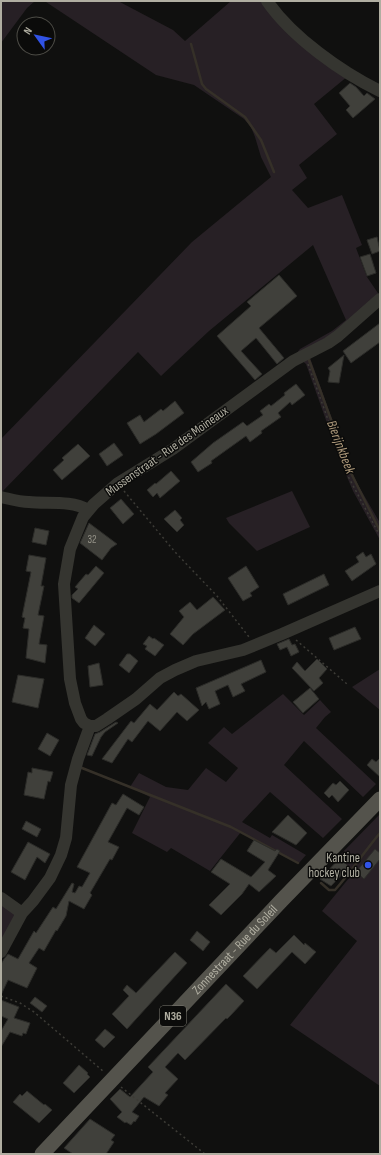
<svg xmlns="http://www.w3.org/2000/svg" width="381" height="1155" font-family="'Sofia Sans Condensed',sans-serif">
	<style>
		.green { fill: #272025 }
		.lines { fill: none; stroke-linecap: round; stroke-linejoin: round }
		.stream { stroke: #353028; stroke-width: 2.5 }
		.building { fill: #40403b; stroke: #2c2c29 }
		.path { stroke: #3c3b36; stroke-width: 1.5; stroke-dasharray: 2 3; stroke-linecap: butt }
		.minor { stroke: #353530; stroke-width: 12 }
		.major { stroke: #54534c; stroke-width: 15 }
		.poi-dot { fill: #3153e6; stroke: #0b0b0a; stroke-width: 1.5 }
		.labels { text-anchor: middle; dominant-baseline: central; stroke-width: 3; stroke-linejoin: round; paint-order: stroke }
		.number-label { font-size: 11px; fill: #949288 }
		.shield { fill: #0b0b0a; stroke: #7e7d74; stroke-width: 1 }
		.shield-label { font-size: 12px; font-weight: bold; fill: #b0aea1 }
		.street-label { font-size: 13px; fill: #b0aea1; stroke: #0b0b0a }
		.poi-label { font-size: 13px; fill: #b0aea1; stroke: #0b0b0a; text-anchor: end }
		.water-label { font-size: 14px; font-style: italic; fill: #ab9779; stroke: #0b0b0a }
	</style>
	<rect width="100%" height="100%" fill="#10100f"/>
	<path class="green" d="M 1,1 L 35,1 L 27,8 L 1,43 Z
		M 40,1 L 118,1 L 173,30 L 185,41 L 231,1 L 265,1 L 348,76 L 314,104 L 337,134 L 299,165 L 307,178 L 292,190 L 308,208 L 342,195 L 362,245 L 356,248 L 367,277 L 380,296 L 339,332 L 292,359 L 300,349 L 332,331 L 346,320 L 313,245 L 209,331 L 161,376 L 138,352 L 1,493 L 1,439 L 192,242 L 271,177 L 261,157 L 255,137 L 251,127 L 244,119 L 194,85 L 156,75 L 46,2 Z
		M 309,355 L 347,461 L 358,485 L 380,523 L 380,540 L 353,491 L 342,465 L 306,364 L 301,360 Z
		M 292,491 L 310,527 L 257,551 L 229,523 L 226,518 Z
		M 380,669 L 380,710 L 352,687 Z
		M 283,694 L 304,715 L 320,700 L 331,712 L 325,717 L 316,728 L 376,784 L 363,797 L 304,741 L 284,765 L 342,819 L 323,838 L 270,792 L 242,822 L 270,838 L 272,835 L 306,855 L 299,863 L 241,832 L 210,871 L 171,848 L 167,852 L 132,833 L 150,797 L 130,787 L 139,773 L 166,787 L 188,790 L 206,768 L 226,782 L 238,768 L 208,743 L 224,727 L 232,734 Z
		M 380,814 L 380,1086 L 290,1025 L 357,941 L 322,911 L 354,872 L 338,857 Z
		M 1,900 L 15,911 L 15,918 L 1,944 Z"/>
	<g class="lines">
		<path class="stream" d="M 191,44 L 202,84 L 206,89 L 245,117 L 261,140 L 274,172
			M 309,360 L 350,471 L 380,531
			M 82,768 L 231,827 L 298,863
			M 321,883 L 329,890 L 335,890 C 351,872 364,852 380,833"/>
	</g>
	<path class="building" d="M 350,83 L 356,87 L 364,96 L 367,93 L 375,99 L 353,118 L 346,110 L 350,106 L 339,93 Z
		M 377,237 L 380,251 L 372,254 L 367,240 Z
		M 370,254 L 376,273 L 367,276 L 360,257 Z
		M 279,275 L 297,296 L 259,328 L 284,358 L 277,364 L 256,338 L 241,351 L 262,374 L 255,380 L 217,336 L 251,306 L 247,302 Z
		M 380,323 L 380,342 L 351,363 L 343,351 Z
		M 344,355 L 339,383 L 328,382 L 330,371 L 328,368 Z
		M 296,384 L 305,395 L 292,405 L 290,402 L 278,413 L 281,417 L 261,431 L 262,433 L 250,442 L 246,436 L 211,461 L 212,463 L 198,472 L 191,462 L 213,443 L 243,422 L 247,426 L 263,415 L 260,411 L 269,404 L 271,406 L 285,395 L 284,393 Z
		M 175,401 L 184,413 L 156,434 L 140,444 L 127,423 L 140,415 L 144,422 L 161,409 L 163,411 Z
		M 114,443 L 123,455 L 107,466 L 99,454 Z
		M 78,444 L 90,456 L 62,480 L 53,470 L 64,460 L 62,458 Z
		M 171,471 L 180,481 L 160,498 L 157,493 L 153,497 L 147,490 L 155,483 L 156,484 Z
		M 121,499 L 134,514 L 123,524 L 110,508 Z
		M 175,510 L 182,518 L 180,520 L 184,525 L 177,532 L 164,519 Z
		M 89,523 L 117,544 L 111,548 L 102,560 L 80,543 Z
		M 35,528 L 49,531 L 46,545 L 32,542 Z
		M 363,552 L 366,557 L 371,554 L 376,564 L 352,581 L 345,571 L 359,562 L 356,557 Z
		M 29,555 L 46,558 L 41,586 L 44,586 L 38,615 L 44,616 L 39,644 L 47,645 L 45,663 L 26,658 L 29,629 L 23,628 L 25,618 L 22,617 L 31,572 L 26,571 Z
		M 96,566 L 104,573 L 79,603 L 72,598 L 72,595 L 78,589 L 75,587 L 86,574 L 88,575 Z
		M 246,566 L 259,587 L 250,593 L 252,596 L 243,601 L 228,578 Z
		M 324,574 L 329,585 L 288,605 L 283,594 Z
		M 213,597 L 225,610 L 193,634 L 183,645 L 170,634 L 184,617 L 179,611 L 190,602 L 197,610 Z
		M 94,625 L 105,634 L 95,646 L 85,638 Z
		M 355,627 L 361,639 L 334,650 L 329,638 Z
		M 149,636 L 153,639 L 154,638 L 164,645 L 155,656 L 145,649 L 147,646 L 143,644 Z
		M 289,639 L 292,645 L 295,644 L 299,652 L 291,656 L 287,647 L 280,650 L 277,644 Z
		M 127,654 L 130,654 L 138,661 L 129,673 L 119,665 Z
		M 317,659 L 327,669 L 319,678 L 323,683 L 314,691 L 292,668 L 297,662 L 305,671 Z
		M 261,660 L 266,672 L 241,684 L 245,691 L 233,697 L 228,685 L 215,691 L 220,704 L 209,709 L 206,702 L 202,706 L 196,688 Z
		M 99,663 L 103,685 L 90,687 L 88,666 Z
		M 18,675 L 44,679 L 38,708 L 12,702 Z
		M 310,688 L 319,699 L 303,713 L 293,702 Z
		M 174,692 L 178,696 L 181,694 L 199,710 L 187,721 L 177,712 L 160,731 L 148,721 L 132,742 L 128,739 L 112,763 L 102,759 L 131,721 L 134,723 L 150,704 L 157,710 Z
		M 116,722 L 118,723 L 105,732 L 101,737 L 92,756 L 87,755 L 95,734 L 100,732 Z
		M 47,733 L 59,740 L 50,756 L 38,749 Z
		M 380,758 L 380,777 L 367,765 L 372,759 L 376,762 Z
		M 32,768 L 53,772 L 50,782 L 48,781 L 44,799 L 24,795 L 28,772 L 32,773 Z
		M 340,781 L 349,790 L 338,802 L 332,795 L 329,798 L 324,793 L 333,783 L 336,785 Z
		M 123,794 L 144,807 L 139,815 L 127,808 L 108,842 L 119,847 L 112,860 L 110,859 L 90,893 L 92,895 L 84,909 L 69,901 L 66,916 L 57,931 L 56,930 L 44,951 L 39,948 L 29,963 L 37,968 L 27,988 L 8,980 L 1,995 L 1,964 L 4,959 L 8,954 L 18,959 L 34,931 L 36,933 L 53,907 L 56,909 L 72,883 L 74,884 L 72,892 L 75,893 L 79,886 L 82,887 L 90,873 L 77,867 L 112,803 L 116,805 Z
		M 288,815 L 307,833 L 296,845 L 272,832 Z
		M 26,821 L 41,829 L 37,837 L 22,829 Z
		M 254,840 L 275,851 L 277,849 L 280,851 L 268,870 L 276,876 L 259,892 L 249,884 L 242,894 L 221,915 L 209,905 L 230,884 L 211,872 L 221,859 L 251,877 L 265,862 L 247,851 Z
		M 28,842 L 50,854 L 45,863 L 37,857 L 25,880 L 11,872 Z
		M 375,849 L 380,853 L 380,859 L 364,879 L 356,872 Z
		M 340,858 L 349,867 L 331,886 L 320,879 Z
		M 197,931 L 210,942 L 203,951 L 190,940 Z
		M 294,935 L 304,945 L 305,943 L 316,952 L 305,964 L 292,952 L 257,989 L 243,976 L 270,948 L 276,953 Z
		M 175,952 L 187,963 L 127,1029 L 112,1014 L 129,996 L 123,990 L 127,985 L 136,993 Z
		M 226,984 L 244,1001 L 231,1015 L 227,1019 L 226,1018 L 185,1060 L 178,1053 L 165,1067 L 178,1079 L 165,1093 L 168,1095 L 159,1106 L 144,1097 L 132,1112 L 139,1116 L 135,1122 L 134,1121 L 131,1125 L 126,1122 L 125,1123 L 117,1117 L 122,1112 L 110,1099 L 120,1089 L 130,1097 L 153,1072 L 148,1067 Z
		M 35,997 L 47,1006 L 42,1012 L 30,1003 Z
		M 1,1000 L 19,1007 L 14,1018 L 30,1023 L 26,1034 L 23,1033 L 22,1036 L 10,1032 L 1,1047 L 1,1031 L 8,1019 L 1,1016 Z
		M 105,1029 L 115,1037 L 104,1048 L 95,1040 Z
		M 79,1065 L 88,1073 L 87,1074 L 90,1077 L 74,1093 L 63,1083 Z
		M 27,1091 L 44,1105 L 45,1104 L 52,1110 L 39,1123 L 13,1102 L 20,1094 L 22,1096 Z
		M 90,1119 L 115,1135 L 111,1140 L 114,1142 L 106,1154 L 73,1154 L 64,1148 Z"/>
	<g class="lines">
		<path class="path" d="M 308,364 L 349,478 L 380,536
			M 124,491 L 175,552 L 217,596 L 249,637
			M 296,640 L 347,684
			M 1,996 L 20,1003 L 34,1012 L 103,1071
			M 121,1087 L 205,1154"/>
		<path class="minor" d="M 267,1 C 292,37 341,72 380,91
			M 1,497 C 10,499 19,502 29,502 C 48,504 71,500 88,510
			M 90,726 L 84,723 L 81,719 L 75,703 L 70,679 L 64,584 L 70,549 L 83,517 L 94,504 L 118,483 L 173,449 L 293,361 L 328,343 L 338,336 L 380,299
			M 90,726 L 96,726 L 107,719 L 136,699 L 160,678 L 175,670 L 196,661 L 243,650 L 282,634 L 380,591
			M 1,898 L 22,913
			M 1,952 L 22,913 L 33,901 L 50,878 L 61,855 L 66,838 L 71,785 L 78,759 L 90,726"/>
		<path class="major" id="s1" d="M 42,1154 L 281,901 L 380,799"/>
	</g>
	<circle class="poi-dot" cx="368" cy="865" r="4"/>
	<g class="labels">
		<g class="number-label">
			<text x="92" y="539">32</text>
		</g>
		<rect class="shield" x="160" y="1006" width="26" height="20" rx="3"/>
		<g class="shield-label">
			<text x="173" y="1016">N36</text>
		</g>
		<g class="street-label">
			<text transform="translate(167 451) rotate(-35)">Mussenstraat - Rue des Moineaux</text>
			<text stroke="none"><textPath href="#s1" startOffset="281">Zonnestraat - Rue du Soleil</textPath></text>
		</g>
		<g class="poi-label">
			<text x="360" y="858">Kantine<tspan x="360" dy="15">hockey club</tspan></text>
		</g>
		<g class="water-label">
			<text transform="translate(341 447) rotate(69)">Bierijnkbeek</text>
		</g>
	</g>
	<rect width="381" height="1155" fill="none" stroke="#b0aea1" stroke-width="4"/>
	<g transform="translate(36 36) rotate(303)"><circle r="19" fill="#0b0b0a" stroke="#4d4c46"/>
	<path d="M0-3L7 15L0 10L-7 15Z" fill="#3153e6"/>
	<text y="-6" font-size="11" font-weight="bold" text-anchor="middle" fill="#b0aea1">N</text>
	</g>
</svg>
